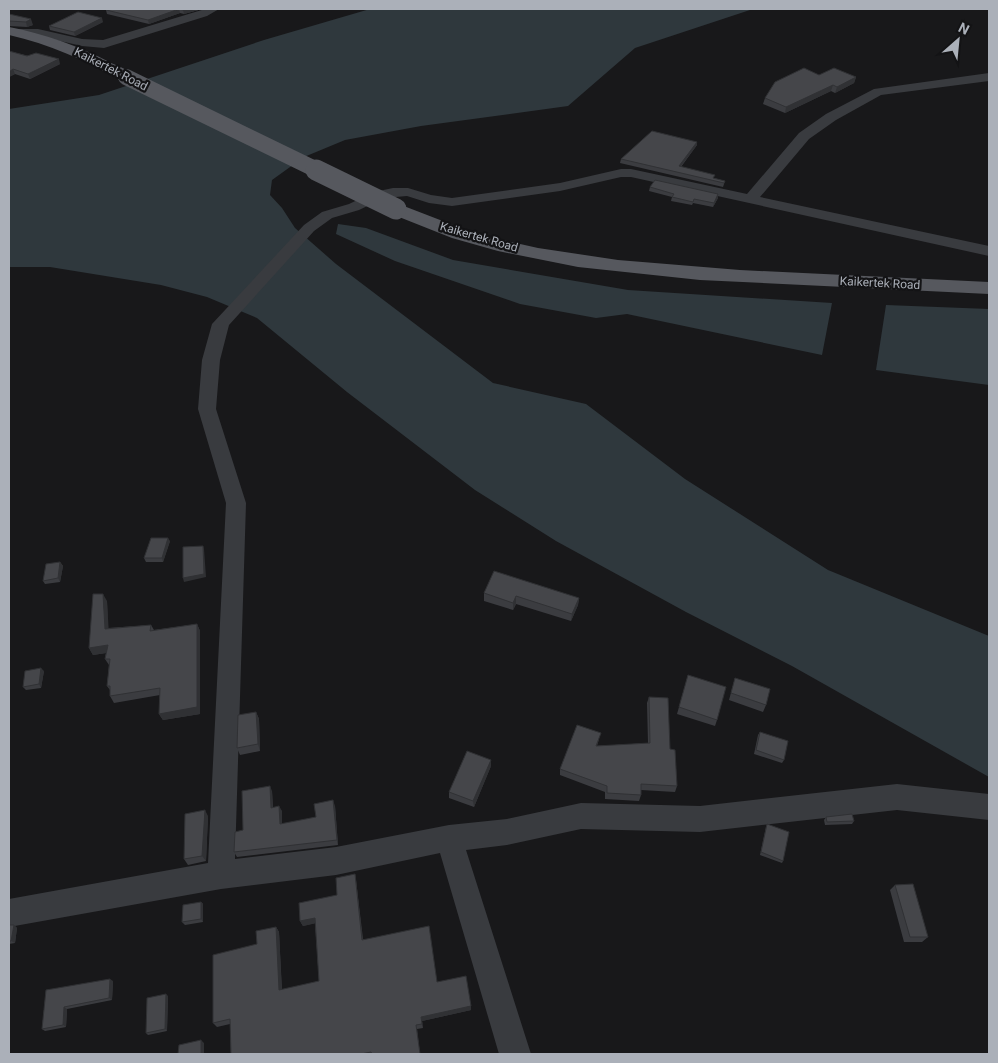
<svg xmlns="http://www.w3.org/2000/svg" width="998" height="1063" font-family="Roboto,sans-serif">
	<style>
		.water { fill: #2f383d }
		.lines { fill: none; stroke-linecap: round; stroke-linejoin: round }
		.minor { fill: #393b3f; fill-rule: evenodd }
		.major { fill: #56585e; fill-rule: evenodd }
		.major-bridge-far1 { stroke: #56585e; stroke-width: 16 }
		.major-bridge { stroke: #56585e; stroke-width: 21 }
		.wall { fill: #3b3c40 }
		.shaded-wall { fill: #303134 }
		.building { fill: #45464a; stroke: #303134 }
		.labels { text-anchor: middle; dominant-baseline: central; stroke-width: 4.5; stroke-linejoin: round; paint-order: stroke }
		.far-street-label { font-size: 12px; fill: #abb0b9; stroke: #131315 }
	</style>
	<rect width="100%" height="100%" fill="#18181a"/>
	<path class="water" d="M 370,9 L 753,9 L 635,48 L 568,106 L 421,126 L 345,140 L 304,157 L 272,180 L 270,195 L 282,208 L 295,228 L 336,264 L 493,383 L 586,404 L 685,479 L 828,570 L 989,636 L 989,777 L 792,666 L 686,612 L 556,541 L 475,490 L 347,392 L 257,318 L 207,297 L 161,285 L 50,267 L 9,267 L 9,109 L 99,95 L 264,40 Z
		M 338,224 L 366,228 L 453,260 L 628,290 L 832,303 L 822,355 L 627,314 L 596,318 L 520,304 L 395,261 L 336,234 Z
		M 886,305 L 989,309 L 989,385 L 876,370 Z"/>
	<g class="lines">
		<path class="minor" d="M 205,9 L 219,9 L 207,16 L 104,48 L 82,46 L 38,36 L 15,35 L 9,32 L 15,29 L 38,29 L 82,39 L 103,40 Z
			M 989,73 L 989,81 L 881,95 L 836,120 L 809,139 L 760,197 L 989,246 L 989,256 L 631,177 L 621,177 L 560,191 L 452,206 L 429,203 L 407,196 L 384,198 L 359,210 L 332,218 L 314,231 L 229,325 L 220,360 L 216,409 L 246,503 L 235,859 L 336,847 L 449,825 L 507,819 L 581,803 L 700,806 L 897,784 L 989,794 L 989,820 L 897,810 L 700,832 L 581,829 L 507,845 L 466,850 L 531,1054 L 499,1054 L 440,853 L 336,875 L 221,889 L 9,927 L 9,899 L 208,863 L 226,503 L 198,409 L 202,360 L 212,324 L 304,225 L 322,212 L 349,204 L 374,192 L 393,188 L 408,188 L 431,195 L 452,198 L 560,183 L 621,169 L 631,169 L 747,194 L 799,133 L 826,114 L 874,89 Z"/>
		<path class="major" d="M 9,27 C 45,34 79,46 111,63 C 119,66 129,70 134,77 L 132,80 L 120,80 C 85,60 49,44 9,35 Z
			M 396,203 L 466,230 L 502,240 L 538,248 L 618,260 L 740,270 L 989,282 L 989,294 L 700,280 L 578,267 L 498,251 L 452,238 L 389,213 L 386,209 L 389,205 Z"/>
		<path class="major-bridge-far1" d="M 126,77 L 319,171"/>
		<path class="major-bridge" d="M 316,170 L 396,209"/>
	</g>
	<path class="wall" d="M 108,9 L 202,9 L 184,14 L 180,13 L 149,24 L 107,14 L 106,10 Z
		M 9,14 L 33,25 L 27,27 L 9,26 Z
		M 103,22 L 75,36 L 50,30 L 49,26 Z
		M 9,51 L 60,64 L 30,79 L 15,74 L 9,77 Z
		M 819,75 L 856,77 L 854,83 L 835,93 L 831,91 L 785,113 L 763,104 L 765,98 Z
		M 697,142 L 697,145 L 681,167 L 714,178 L 725,181 L 723,187 L 620,163 L 621,159 Z
		M 650,187 L 718,194 L 718,198 L 713,207 L 693,203 L 692,205 L 671,201 L 672,197 L 649,191 Z
		M 170,541 L 163,562 L 146,562 L 144,558 Z
		M 60,562 L 63,566 L 60,582 L 45,584 L 43,581 Z
		M 484,593 L 579,598 L 578,605 L 571,621 L 516,604 L 513,610 L 484,601 Z
		M 107,601 L 108,628 L 151,625 L 154,630 L 197,624 L 200,631 L 200,714 L 163,720 L 159,714 L 160,695 L 114,703 L 110,696 L 110,690 L 107,686 L 109,665 L 105,659 L 106,653 L 93,655 L 89,648 Z
		M 44,671 L 41,688 L 26,690 L 23,687 Z
		M 688,675 L 717,720 L 715,726 L 677,714 Z
		M 735,678 L 766,705 L 763,712 L 729,700 Z
		M 649,697 L 670,749 L 677,786 L 675,792 L 641,790 L 641,795 L 639,801 L 605,799 L 605,792 L 560,775 L 560,769 L 599,739 L 597,746 L 648,743 L 647,703 Z
		M 256,712 L 259,719 L 260,751 L 240,755 L 237,748 Z
		M 760,732 L 784,760 L 782,763 L 754,754 L 758,735 Z
		M 491,766 L 474,807 L 449,798 L 449,792 Z
		M 272,791 L 273,807 L 282,811 L 282,824 L 316,817 L 335,806 L 338,845 L 237,857 L 234,852 L 243,830 Z
		M 208,816 L 206,861 L 188,865 L 184,859 Z
		M 826,817 L 854,821 L 852,824 L 825,825 L 824,820 Z
		M 767,824 L 783,861 L 782,863 L 760,855 L 766,827 Z
		M 355,874 L 356,880 L 363,939 L 437,982 L 471,1010 L 422,1021 L 423,1028 L 417,1029 L 420,1054 L 231,1054 L 230,1024 L 217,1027 L 213,1023 L 257,944 L 276,927 L 279,932 L 282,990 L 319,981 L 315,923 L 303,926 L 300,921 L 337,895 Z
		M 895,885 L 928,937 L 922,942 L 904,942 L 890,890 Z
		M 201,902 L 203,904 L 203,922 L 185,925 L 182,922 Z
		M 9,925 L 14,925 L 17,928 L 15,943 L 9,944 Z
		M 113,981 L 112,1000 L 67,1009 L 66,1027 L 45,1031 L 42,1029 L 46,990 Z
		M 168,996 L 167,1031 L 148,1035 L 146,1033 Z"/>
	<path class="shaded-wall" d="M 179,9 L 180,13 L 149,24 L 148,20 Z
		M 186,9 L 202,9 L 184,14 L 183,10 Z
		M 102,18 L 103,22 L 75,36 L 74,32 Z
		M 31,19 L 33,25 L 27,27 L 26,22 Z
		M 59,59 L 60,64 L 30,79 L 28,74 Z
		M 13,69 L 15,74 L 9,77 L 9,72 Z
		M 856,77 L 854,83 L 835,93 L 837,87 Z
		M 833,85 L 831,91 L 785,113 L 786,107 Z
		M 697,142 L 697,145 L 678,170 L 679,166 Z
		M 718,194 L 718,198 L 713,207 L 714,203 Z
		M 168,538 L 170,541 L 163,562 L 162,558 Z
		M 203,546 L 204,549 L 206,577 L 184,582 L 183,578 Z
		M 60,562 L 63,566 L 60,582 L 58,578 Z
		M 103,594 L 107,601 L 109,635 L 105,629 Z
		M 516,596 L 516,604 L 513,610 L 513,603 Z
		M 579,598 L 578,605 L 571,621 L 572,614 Z
		M 197,624 L 200,631 L 200,714 L 163,720 L 159,714 Z
		M 108,645 L 112,652 L 93,655 L 89,648 Z
		M 41,668 L 44,671 L 41,688 L 39,684 Z
		M 256,712 L 259,719 L 260,751 L 258,744 Z
		M 491,760 L 491,766 L 474,807 L 473,801 Z
		M 270,786 L 272,791 L 273,813 L 271,808 Z
		M 333,800 L 335,806 L 338,845 L 337,840 Z
		M 279,806 L 282,811 L 282,829 L 280,824 Z
		M 205,810 L 208,816 L 206,861 L 202,856 Z
		M 355,874 L 356,880 L 363,944 L 362,940 Z
		M 201,902 L 203,904 L 203,922 L 201,919 Z
		M 315,918 L 317,923 L 303,926 L 300,921 Z
		M 14,925 L 17,928 L 15,943 L 11,941 Z
		M 276,927 L 279,932 L 282,995 L 279,990 Z
		M 110,979 L 113,981 L 112,1000 L 109,998 Z
		M 166,994 L 168,996 L 167,1031 L 165,1029 Z
		M 471,1006 L 471,1010 L 422,1021 L 423,1028 L 421,1017 Z
		M 64,1007 L 67,1009 L 66,1027 L 63,1025 Z
		M 201,1040 L 204,1043 L 204,1054 L 201,1054 Z"/>
	<path class="building" d="M 108,9 L 186,9 L 183,10 L 179,9 L 148,20 L 106,10 Z
		M 78,12 L 102,18 L 74,32 L 49,26 Z
		M 9,14 L 31,19 L 26,22 L 9,21 Z
		M 9,51 L 27,56 L 36,53 L 59,59 L 28,74 L 13,69 L 9,72 Z
		M 804,68 L 819,75 L 834,68 L 856,77 L 837,87 L 833,85 L 786,107 L 765,98 L 775,82 Z
		M 652,131 L 697,142 L 679,166 L 715,175 L 713,178 L 725,181 L 724,183 L 621,159 Z
		M 655,180 L 718,194 L 714,203 L 694,199 L 693,202 L 672,197 L 674,194 L 650,187 Z
		M 151,538 L 168,538 L 162,558 L 144,558 Z
		M 203,546 L 204,574 L 183,578 L 183,547 Z
		M 60,562 L 58,578 L 43,581 L 46,564 Z
		M 494,571 L 579,598 L 572,614 L 516,596 L 513,603 L 484,593 Z
		M 93,594 L 103,594 L 105,629 L 151,625 L 150,631 L 197,624 L 197,707 L 159,714 L 160,688 L 110,696 L 110,686 L 107,686 L 110,659 L 105,659 L 108,645 L 89,648 Z
		M 41,668 L 39,684 L 23,687 L 25,671 Z
		M 688,675 L 726,687 L 717,720 L 679,707 Z
		M 735,678 L 770,689 L 766,705 L 731,693 Z
		M 649,697 L 668,698 L 670,749 L 675,750 L 677,786 L 641,784 L 641,795 L 607,793 L 607,786 L 560,769 L 577,725 L 601,733 L 596,746 L 650,743 Z
		M 256,712 L 258,744 L 237,748 L 238,715 Z
		M 760,732 L 788,741 L 784,760 L 756,750 Z
		M 467,751 L 491,760 L 473,801 L 449,792 Z
		M 270,786 L 271,808 L 279,806 L 280,824 L 316,817 L 314,804 L 333,800 L 337,840 L 234,852 L 235,832 L 243,830 L 242,791 Z
		M 205,810 L 202,856 L 184,859 L 185,814 Z
		M 852,814 L 854,821 L 827,822 L 826,817 Z
		M 767,824 L 789,832 L 783,861 L 761,852 Z
		M 355,874 L 362,940 L 429,926 L 437,982 L 466,976 L 471,1006 L 421,1017 L 422,1024 L 416,1025 L 420,1054 L 372,1054 L 371,1052 L 361,1054 L 231,1054 L 230,1019 L 213,1023 L 213,955 L 257,944 L 256,931 L 276,927 L 279,990 L 319,981 L 315,918 L 300,921 L 299,903 L 337,895 L 336,878 Z
		M 913,884 L 928,937 L 910,937 L 895,885 Z
		M 201,902 L 201,919 L 182,922 L 183,905 Z
		M 9,925 L 14,925 L 11,941 L 9,941 Z
		M 110,979 L 109,998 L 64,1007 L 63,1025 L 42,1029 L 46,990 Z
		M 166,994 L 165,1029 L 146,1033 L 147,998 Z
		M 201,1040 L 201,1054 L 178,1054 L 179,1045 Z"/>
	<g class="labels">
		<g class="far-street-label">
			<text transform="translate(111 69) rotate(27)">Kaikertek Road</text>
			<text transform="translate(479 237) rotate(16)">Kaikertek Road</text>
			<text transform="translate(880 283) rotate(3)">Kaikertek Road</text>
		</g>
	</g>
	<rect width="998" height="1063" fill="none" stroke="#abb0b9" stroke-width="20"/>
	<g transform="translate(958 40) rotate(27)" stroke="#131315" stroke-width="4" paint-order="stroke">
	<path d="M0-4L9 19L0 12L-9 19Z" fill="#abb0b9"/>
	<text y="-8" font-size="14" font-weight="bold" text-anchor="middle" fill="#abb0b9">N</text>
	</g>
</svg>
